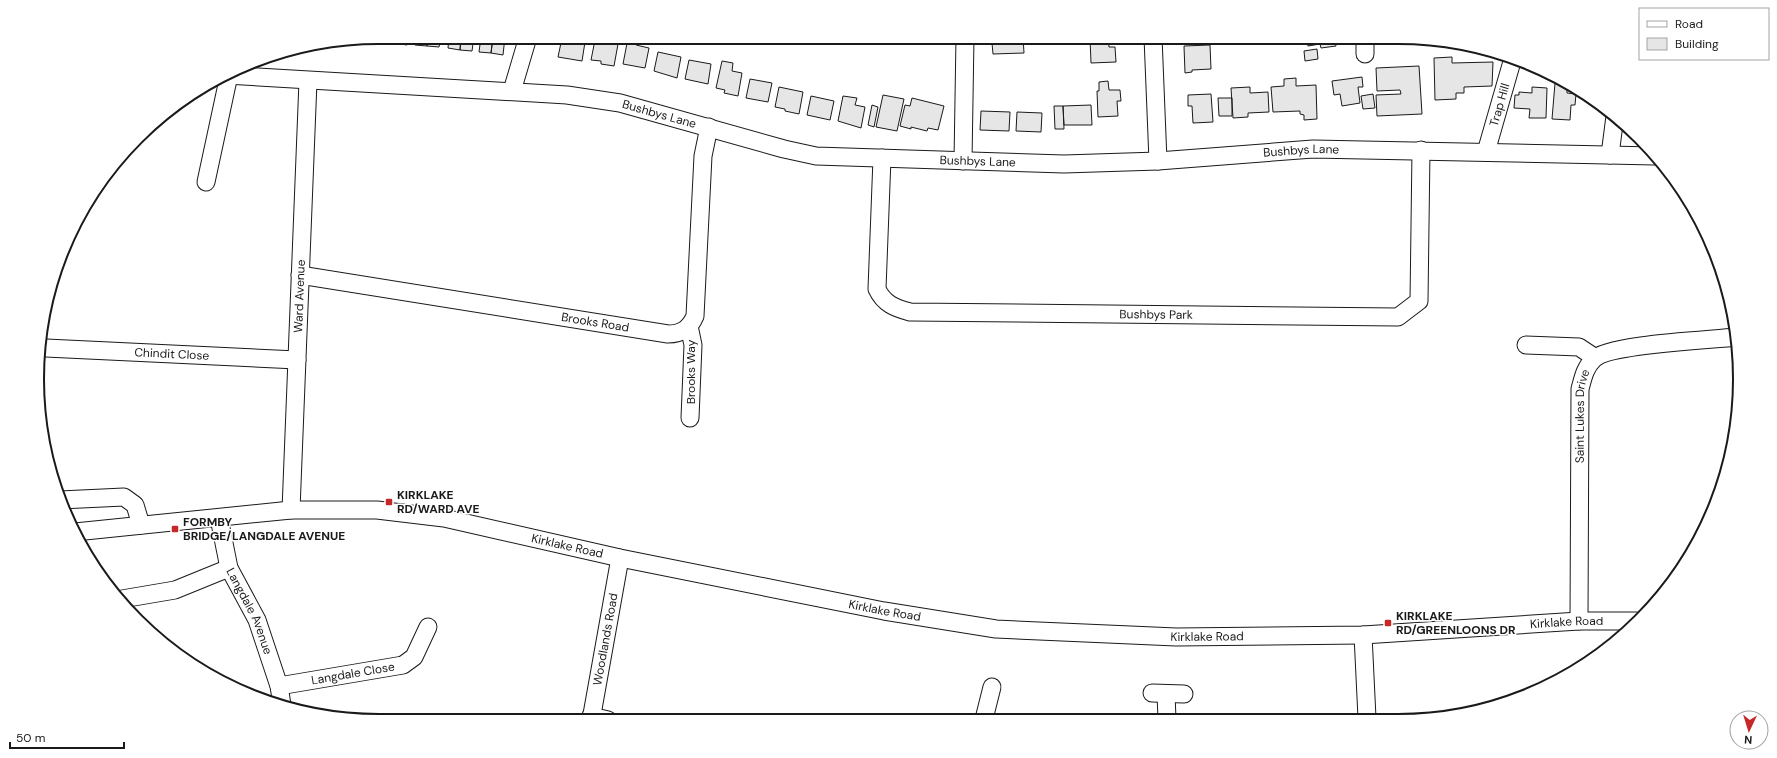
<svg xmlns="http://www.w3.org/2000/svg" width="1777" height="758" font-family="'DM Sans',sans-serif">
	<style>
		.building { fill: #e6e6e6; stroke: #1a1a1a }
		.lines { fill: none; stroke-linecap: round; stroke-linejoin: round }
		.minor-casing { stroke: #1a1a1a; stroke-width: 19 }
		.minor { stroke: #fff; stroke-width: 17 }
		.poi-dot { fill: #c62828; stroke: #fff; stroke-width: 1.5 }
		.labels { text-anchor: middle; dominant-baseline: central; stroke-width: 3; stroke-linejoin: round; paint-order: stroke }
		.street-label { font-size: 12px; fill: #1a1a1a; stroke: #fff }
		.poi-label { font-size: 12px; font-weight: bold; fill: #1a1a1a; stroke: #fff; text-anchor: start }
		.rim { fill: none; stroke: #1a1a1a; stroke-width: 2 }
	</style>
	<rect width="100%" height="100%" fill="#fff"/>
	<path class="building" d="M 383,37 L 395,37 L 394,43 L 382,42 Z
		M 395,37 L 407,37 L 407,45 L 394,43 Z
		M 416,37 L 428,37 L 427,46 L 415,45 Z
		M 428,37 L 441,37 L 439,47 L 427,46 Z
		M 449,37 L 461,37 L 460,50 L 448,48 Z
		M 461,37 L 474,37 L 472,51 L 460,50 Z
		M 481,37 L 493,37 L 491,53 L 479,52 Z
		M 493,37 L 505,37 L 503,55 L 491,53 Z
		M 617,37 L 626,37 L 626,40 Z
		M 997,37 L 1023,37 L 1024,53 L 993,54 L 992,43 L 998,43 Z
		M 1108,37 L 1109,47 L 1115,47 L 1116,62 L 1091,63 L 1090,38 Z
		M 1191,37 L 1209,37 L 1209,43 L 1192,44 Z
		M 1306,37 L 1334,37 L 1336,46 L 1321,48 L 1320,44 L 1308,46 Z
		M 562,38 L 585,42 L 582,61 L 558,57 Z
		M 628,38 L 637,40 L 636,45 L 649,48 L 645,68 L 623,64 Z
		M 595,40 L 618,44 L 614,66 L 601,64 L 601,61 L 591,60 Z
		M 1210,45 L 1211,69 L 1192,70 L 1192,72 L 1185,73 L 1184,46 Z
		M 1317,49 L 1318,59 L 1305,61 L 1304,51 Z
		M 658,52 L 681,57 L 677,78 L 654,71 Z
		M 1452,57 L 1452,63 L 1493,62 L 1492,86 L 1464,87 L 1464,93 L 1456,93 L 1456,99 L 1435,100 L 1434,58 Z
		M 689,60 L 711,64 L 708,84 L 685,79 Z
		M 722,61 L 733,63 L 732,71 L 742,73 L 738,96 L 724,93 L 725,90 L 716,88 Z
		M 1419,66 L 1422,114 L 1377,116 L 1376,95 L 1401,94 L 1400,90 L 1377,91 L 1376,68 Z
		M 1362,77 L 1363,87 L 1358,87 L 1360,103 L 1342,106 L 1340,94 L 1334,95 L 1332,81 Z
		M 1296,78 L 1296,86 L 1316,85 L 1317,119 L 1304,120 L 1304,115 L 1300,114 L 1300,111 L 1273,112 L 1271,87 L 1284,86 L 1284,79 Z
		M 750,79 L 772,83 L 768,102 L 746,98 Z
		M 1108,81 L 1109,90 L 1120,90 L 1121,101 L 1117,101 L 1118,116 L 1098,117 L 1097,91 L 1099,91 L 1099,82 Z
		M 1555,83 L 1562,83 L 1567,88 L 1567,93 L 1576,94 L 1575,105 L 1571,105 L 1570,120 L 1552,119 Z
		M 779,87 L 803,92 L 799,114 L 785,111 L 785,109 L 775,107 Z
		M 1250,87 L 1250,93 L 1268,92 L 1269,112 L 1248,113 L 1248,117 L 1233,118 L 1231,88 Z
		M 1532,87 L 1547,88 L 1546,118 L 1529,118 L 1530,109 L 1514,108 L 1515,95 L 1519,95 L 1519,92 L 1532,93 Z
		M 1211,94 L 1213,122 L 1193,123 L 1192,106 L 1188,106 L 1188,95 Z
		M 1373,94 L 1375,108 L 1363,109 L 1361,96 Z
		M 883,95 L 904,99 L 897,131 L 876,127 Z
		M 811,96 L 834,101 L 830,120 L 807,115 Z
		M 843,96 L 857,98 L 855,105 L 865,107 L 861,128 L 838,121 Z
		M 912,98 L 944,106 L 938,130 L 928,128 L 927,131 L 911,127 L 911,129 L 900,126 L 905,105 L 910,106 Z
		M 1218,98 L 1232,98 L 1232,116 L 1219,116 Z
		M 872,105 L 878,107 L 874,127 L 868,125 Z
		M 1091,105 L 1092,125 L 1064,125 L 1063,106 Z
		M 1054,106 L 1063,106 L 1064,129 L 1055,129 Z
		M 981,111 L 1010,112 L 1009,131 L 980,130 Z
		M 1017,112 L 1042,113 L 1041,132 L 1016,131 Z"/>
	<g class="lines">
		<g class="minor-casing">
			<g id="minor">
				<path d="M 1153,37 L 1158,161"/>
				<path d="M 1365,54 L 1365,37"/>
				<path id="s1" d="M 226,75 L 567,95 L 620,103 L 784,149 L 816,156 L 1064,164 L 1158,161 L 1313,149 L 1655,156"/>
				<path d="M 512,91 L 528,37"/>
				<path id="s2" d="M 1486,152 L 1513,58"/>
				<path d="M 1610,155 L 1615,116"/>
				<path id="s3" d="M 882,158 L 877,289 C 884,304 895,308 910,312 L 1398,317 L 1419,301 L 1421,150"/>
				<path d="M 963,161 L 965,37"/>
				<path d="M 206,182 L 229,75"/>
				<path id="s4" d="M 300,275 L 668,334 C 682,334 690,328 695,316 L 703,156 L 709,127"/>
				<path d="M 689,326 L 693,345 L 690,418"/>
				<path d="M 1526,345 L 1579,347 L 1594,357"/>
				<path id="s5" d="M 46,348 L 297,360"/>
				<path d="M 60,500 L 124,497 L 135,505 L 141,525"/>
				<path id="s6" d="M 291,510 L 308,81"/>
				<path id="s7" d="M 219,518 L 229,568 L 257,620 L 279,686 L 282,705"/>
				<path id="s8" d="M 75,532 L 291,510 L 377,510 L 444,518 L 620,558 L 884,611 L 996,629 L 1176,637 L 1363,635 L 1579,621 L 1637,621"/>
				<path d="M 122,599 L 175,590 L 229,568"/>
				<path id="s9" d="M 1579,621 L 1580,389 C 1583,378 1585,367 1594,359 C 1608,344 1711,340 1736,337"/>
				<path d="M 1363,635 L 1367,718"/>
				<path id="s10" d="M 279,686 L 403,665 L 414,657 L 428,627"/>
				<path d="M 1152,693 L 1184,694"/>
				<path d="M 1166,694 L 1167,719"/>
				<path d="M 591,716 L 608,720"/>
				<path d="M 984,719 L 992,687"/>
				<path id="s11" d="M 591,720 L 620,558"/>
			</g>
		</g>
		<use href="#minor" class="minor"/>
	</g>
	<g class="poi-dot">
		<rect x="385" y="498" width="8" height="8" rx="2"/>
		<rect x="171" y="525" width="8" height="8" rx="2"/>
		<rect x="1384" y="619" width="8" height="8" rx="2"/>
	</g>
	<g class="labels">
		<g class="street-label">
			<text stroke="none"><textPath href="#s2" startOffset="49">Trap Hill</textPath></text>
			<text stroke="none"><textPath href="#s1" startOffset="436">Bushbys Lane</textPath></text>
			<text stroke="none"><textPath href="#s1" startOffset="1084">Bushbys Lane</textPath></text>
			<text stroke="none"><textPath href="#s1" startOffset="760">Bushbys Lane</textPath></text>
			<text stroke="none"><textPath href="#s6" startOffset="214">Ward Avenue</textPath></text>
			<text stroke="none"><textPath href="#s3" startOffset="419">Bushbys Park</textPath></text>
			<text stroke="none"><textPath href="#s4" startOffset="299">Brooks Road</textPath></text>
			<text stroke="none"><textPath href="#s5" startOffset="126">Chindit Close</textPath></text>
			<text transform="translate(691 372) rotate(-90)">Brooks Way</text>
			<text stroke="none"><textPath href="#s9" startOffset="205">Saint Lukes Drive</textPath></text>
			<text stroke="none"><textPath href="#s8" startOffset="497">Kirklake Road</textPath></text>
			<text stroke="none"><textPath href="#s8" startOffset="821">Kirklake Road</textPath></text>
			<text stroke="none"><textPath href="#s7" startOffset="99">Langdale Avenue</textPath></text>
			<text stroke="none"><textPath href="#s8" startOffset="1505">Kirklake Road</textPath></text>
			<text stroke="none"><textPath href="#s8" startOffset="1145">Kirklake Road</textPath></text>
			<text stroke="none"><textPath href="#s11" startOffset="82">Woodlands Road</textPath></text>
			<text stroke="none"><textPath href="#s10" startOffset="75">Langdale Close</textPath></text>
		</g>
		<g class="poi-label">
			<text x="397" y="495">KIRKLAKE<tspan x="397" dy="14">RD/WARD AVE</tspan></text>
			<text x="183" y="522">FORMBY<tspan x="183" dy="14">BRIDGE/LANGDALE AVENUE</tspan></text>
			<text x="1396" y="616">KIRKLAKE<tspan x="1396" dy="14">RD/GREENLOONS DR</tspan></text>
		</g>
	</g>
	<path d="M0 0H1777V758H0ZM379 44H1398A335 335 0 0 1 1733 379V379A335 335 0 0 1 1398 714H379A335 335 0 0 1 44 379V379A335 335 0 0 1 379 44Z" fill="#fff" fill-rule="evenodd"/>
	<path class="rim" d="M379 44H1398A335 335 0 0 1 1733 379V379A335 335 0 0 1 1398 714H379A335 335 0 0 1 44 379V379A335 335 0 0 1 379 44Z"/>
	<rect x="1639" y="8" width="130" height="52" fill="#ffffff" stroke="#a3a3a3"/>
	<rect x="1647" y="21" width="20" height="6" fill="#ffffff" stroke="#a3a3a3"/>
	<text x="1675" y="28" font-size="12" fill="#1a1a1a">Road</text>
	<rect x="1647" y="38" width="20" height="12" fill="#e6e6e6" stroke="#a3a3a3"/>
	<text x="1675" y="48" font-size="12" fill="#1a1a1a">Building</text>
	<g transform="translate(1749 730) rotate(184)"><circle r="19" fill="#ffffff" stroke="#a3a3a3"/>
	<path d="M0-3L7 15L0 10L-7 15Z" fill="#c62828"/>
	<text y="-6" font-size="11" font-weight="bold" text-anchor="middle" fill="#1a1a1a">N</text>
	</g>
	<path d="M10 742v6h114v-6" fill="none" stroke="#1a1a1a" stroke-width="2"/>
	<text x="16" y="742" font-size="12" fill="#1a1a1a" stroke="#ffffff" stroke-width="3" paint-order="stroke">50 m</text>
</svg>
